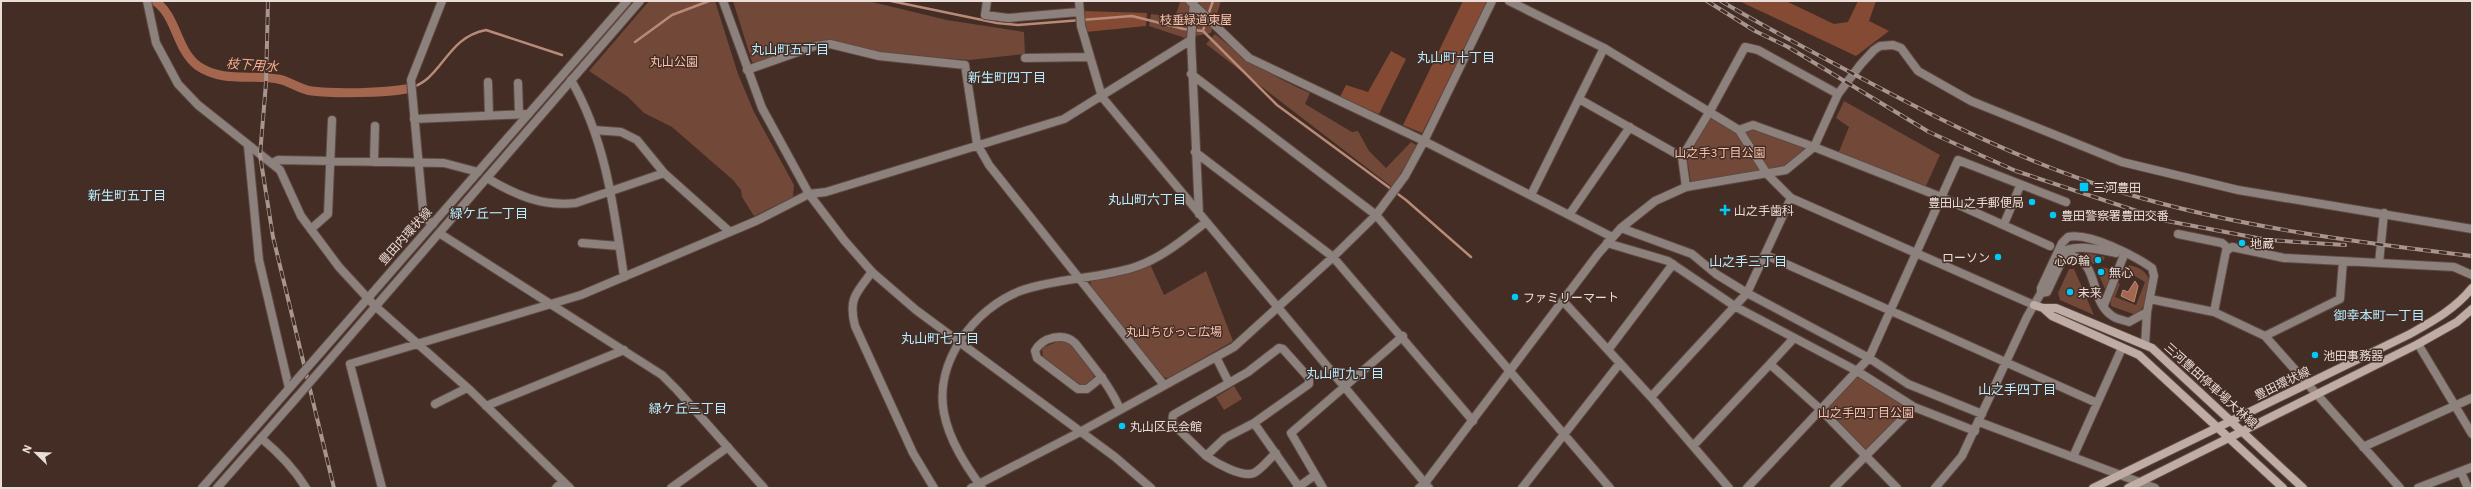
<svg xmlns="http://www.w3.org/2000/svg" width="2473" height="489" font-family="'IBM Plex Sans','Noto Sans JP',sans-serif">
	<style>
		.green { fill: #724838 }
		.forest { fill: #854a33 }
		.water { fill: #a4664e; stroke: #b98a77 }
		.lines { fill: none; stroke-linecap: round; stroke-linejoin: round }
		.stream { stroke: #b98a77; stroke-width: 2.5 }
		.canal { stroke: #a4664e; stroke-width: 9 }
		.minor-casing { stroke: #5e4942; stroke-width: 10 }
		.tertiary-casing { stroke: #5e4942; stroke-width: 10 }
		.secondary-casing { stroke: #5e4942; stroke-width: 10 }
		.minor { stroke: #8c817c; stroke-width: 8 }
		.tertiary { stroke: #8c817c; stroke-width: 8 }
		.secondary { stroke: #bfaca5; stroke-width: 8 }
		.rail-casing { stroke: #a7958f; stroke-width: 4 }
		.rail { stroke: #432d25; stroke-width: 2.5; stroke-dasharray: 8; stroke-linecap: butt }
		.tertiary-bridge-casing { stroke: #5e4942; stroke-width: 10; stroke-linecap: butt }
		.tertiary-bridge { stroke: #8c817c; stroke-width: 8 }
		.poi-dot { fill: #00cbf8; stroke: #432d25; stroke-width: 1.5 }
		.labels { text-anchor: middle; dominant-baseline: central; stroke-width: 3; stroke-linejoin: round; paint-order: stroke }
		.park-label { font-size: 12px; fill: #fbc3ae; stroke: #432d25 }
		.poi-label { font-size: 12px; fill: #ebddd8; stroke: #432d25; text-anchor: start }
		.street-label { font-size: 12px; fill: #ebddd8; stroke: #432d25 }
		.neighbourhood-label { font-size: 13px; fill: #b7ecff; stroke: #432d25 }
		.water-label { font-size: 13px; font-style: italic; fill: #f6ad91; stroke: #432d25 }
	</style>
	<rect width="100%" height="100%" fill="#432d25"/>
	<path class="green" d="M 649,1 L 715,1 L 738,74 L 754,112 L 794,185 L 793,197 L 754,216 L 742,197 L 741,190 L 733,180 L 672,127 L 644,113 L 628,97 L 589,71 Z
		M 733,1 L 868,1 L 947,20 L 1024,32 L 1025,54 L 969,60 L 881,54 L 831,41 L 814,42 L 756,64 L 752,62 Z
		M 1221,1 L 1211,33 L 1185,38 L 1149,26 L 1151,14 L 1175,17 L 1180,2 Z
		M 1215,34 C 1245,59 1275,78 1310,93 L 1305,104 L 1352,132 L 1358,131 L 1369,151 L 1386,168 L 1411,142 L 1418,146 L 1392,187 L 1206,44 Z
		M 1844,101 L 1940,155 L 1926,186 L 1838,154 L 1849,127 L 1836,118 Z
		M 1712,115 L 1737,132 L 1753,128 L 1807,148 L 1785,166 L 1691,183 L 1687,158 Z
		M 2083,252 L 2105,257 L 2103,261 L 2093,264 Z
		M 1150,264 L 1164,295 L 1206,271 L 1233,341 L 1168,378 L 1162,377 L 1090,286 L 1091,281 L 1135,271 Z
		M 2129,265 C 2136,267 2144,269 2148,277 C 2153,287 2145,309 2136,315 L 2111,306 L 2110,297 L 2116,282 L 2120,284 L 2115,297 L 2136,305 L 2145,282 L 2126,271 Z
		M 2103,267 L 2115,271 L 2106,291 L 2097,271 Z
		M 2069,269 L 2074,269 L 2094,315 L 2060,300 L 2058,293 Z
		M 1059,341 L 1069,343 L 1093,372 L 1094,377 L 1090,383 L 1081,385 L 1043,357 L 1042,348 Z
		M 1857,373 L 1911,407 L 1867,454 L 1823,410 Z
		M 1234,386 L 1242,399 L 1224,410 L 1216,397 Z"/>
	<path class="forest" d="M 1463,1 L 1484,1 L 1487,3 L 1422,133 L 1403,125 Z
		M 1739,1 L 1786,1 L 1834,24 L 1848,22 L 1858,1 L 1876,1 L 1869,21 L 1889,31 L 1856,56 Z
		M 1083,11 L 1147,13 L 1146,26 L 1086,32 Z
		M 1391,51 L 1406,59 L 1379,114 L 1340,97 L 1346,85 L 1368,92 Z"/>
	<path class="water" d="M 2135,281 L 2138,286 L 2134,302 L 2121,296 L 2123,290 L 2128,292 Z"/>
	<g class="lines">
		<path class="stream" d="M 891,1 L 997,23 L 1018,25 L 1132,16 L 1184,29 L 1203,31 L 1277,105 L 1406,200 L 1471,257
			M 1208,15 L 1213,1
			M 1203,31 L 1206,20
			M 635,42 L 672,15 L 709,1
			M 406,89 C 443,82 444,38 486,30 L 562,55"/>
		<path class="canal" d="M 155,1 C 177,16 176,50 198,66 C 223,83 251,74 278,79 C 290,81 300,90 312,91 C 335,94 384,93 406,89"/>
		<g class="minor-casing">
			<path id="minor" d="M 987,1 L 985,15 L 1008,18 L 1079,12
				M 1079,1 L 1081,26 L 1102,97 L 1429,488
				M 1190,1 L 1249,58 L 1424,141 L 1612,237
				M 1194,1 L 1191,40 L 1199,214
				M 1025,58 L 1090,57
				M 747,70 L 815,46 L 830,44 L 879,56 L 965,65 L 977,144 L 989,165 L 1164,385
				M 1191,74 L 1376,215 L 1610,488
				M 571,80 C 606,140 614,209 624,277
				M 488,82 L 489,115
				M 518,83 L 519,114
				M 1579,99 L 1682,157
				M 414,119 L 528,114
				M 594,130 L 621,132 L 637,140 L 664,173 L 730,232
				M 1739,130 L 1753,125 L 1814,147 L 1941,197 L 2050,246
				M 248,146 L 259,260 L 289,388
				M 1195,152 L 1333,257 L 1473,421
				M 374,162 L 375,126
				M 272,163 L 278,160 L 444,163 L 478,172
				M 487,178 C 515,195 543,207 576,203 L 664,173
				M 1686,187 L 1682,157 L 1710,111 L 1745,47 L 1758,50 L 1838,94
				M 1531,195 L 1604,48
				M 1569,215 L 1630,127
				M 433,224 L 427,220 L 423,211 L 411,80 L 442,1
				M 2004,224 L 2020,186
				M 1621,228 L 1692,254 L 1716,274 L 1747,293 L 1869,358 L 1908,384 L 1982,414
				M 311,229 L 328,214 L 332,120
				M 2178,234 L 2222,243 L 2229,249
				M 582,243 L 619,246
				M 1607,243 L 1668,261 L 1736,307 L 1857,371 L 1914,407 L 1975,431
				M 2058,254 C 2074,243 2097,249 2116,253
				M 1766,255 L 2097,403
				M 2379,263 L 2384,213
				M 872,272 C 856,293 848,299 855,326 L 913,453 L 934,488
				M 2041,293 L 2047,292 L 2063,258 L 2073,256 C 2099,265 2090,300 2111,315 C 2115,319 2123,320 2129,322 L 2147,312
				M 2150,299 L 2214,312 L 2265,336 L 2400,488
				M 1563,301 L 1651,397 L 1729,488
				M 2104,305 L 2124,255
				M 375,306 L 471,391 L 570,488
				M 2214,312 L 2226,251 L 2232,247 L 2284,258 L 2454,267 L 2472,275
				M 2265,336 L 2340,299 L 2343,261
				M 1794,338 L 1770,364 L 1821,410 L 1897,488
				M 2418,344 L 2472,434
				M 1608,350 L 1673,264
				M 1216,357 L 1229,383
				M 1102,377 L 1087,389 L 1078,389 L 1037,358 L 1035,351 C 1042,337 1064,332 1075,343 C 1092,365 1109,384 1120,409
				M 1651,397 L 1747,293 L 1791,198
				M 435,404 L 467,388
				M 486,406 L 624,350
				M 1254,423 L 1225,438 L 1206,456 L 1172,423 L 1173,415 L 1248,372 L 1279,348 L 1283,349 L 1309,378 L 1309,384 L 1254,423 L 1299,487
				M 261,438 C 279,453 294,468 306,488
				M 1693,446 L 1770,364
				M 2363,447 L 2472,398
				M 1206,456 C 1216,463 1242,478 1254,473 C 1262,469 1269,459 1276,453
				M 2073,457 L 2122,348
				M 2461,472 L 2468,488
				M 382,488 L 350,364 L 581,295 L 756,221 L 809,194 L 826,192 L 1064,119 L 1191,40
				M 556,488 L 563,481
				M 671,488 L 728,447
				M 971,488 L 1080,432 L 1234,347 L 1333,257 L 1376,215 L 1405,176 L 1424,141 L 1492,1
				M 982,488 C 966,466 949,440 944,413 C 934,362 974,309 1020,291 C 1056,278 1098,279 1135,267 C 1162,258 1184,239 1206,222
				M 1297,488 L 1315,475
				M 1323,488 L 1291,433 L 1403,336
				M 1522,488 L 1620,363
				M 1747,488 L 1869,358 L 1958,160 L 2066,202
				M 1834,488 L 1914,407
				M 1935,488 L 1962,456 L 2027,317 L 2041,293 L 2041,288 L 2062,243 L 2068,237 C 2089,232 2135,256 2152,268 L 2154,276 L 2147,312 L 2145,345
				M 2418,488 L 2472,467"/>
		</g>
		<g class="tertiary-casing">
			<path id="tertiary" d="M 147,1 L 156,43 L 178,84 L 198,105 L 280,170 L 301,216 L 339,267 L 375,306
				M 723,1 L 762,108 L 809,194 L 844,240 L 872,272 L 916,310 L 1115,457 L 1151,488
				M 1509,1 L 1604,48 L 1739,130 L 1767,174 L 1791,198 L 2034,305
				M 439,233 L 662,375 L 677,390 L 764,488
				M 321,352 L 627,1
				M 330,359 L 640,1
				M 1979,422 L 2155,488
				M 202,488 L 293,384
				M 217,488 L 298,396
				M 1419,488 L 1425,483 L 1598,254 L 1621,228 L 1655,201 L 1686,187 L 1786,170 L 1814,147 L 1838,94 L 1861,64 L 1874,50 L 1880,46 L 1893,45 L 1901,48 L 1918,71 L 1971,101 L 2122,162 L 2238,190 L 2472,229"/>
		</g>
		<g class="secondary-casing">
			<path id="secondary" d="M 2034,305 L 2043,308 L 2052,316 L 2139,355 L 2283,488
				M 2043,308 L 2056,308 L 2152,348 L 2303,488
				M 2093,488 L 2410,334 C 2433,321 2455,309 2472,288
				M 2128,488 L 2418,344 L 2457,322 L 2472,309"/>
		</g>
		<use href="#minor" class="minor"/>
		<use href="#tertiary" class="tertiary"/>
		<use href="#secondary" class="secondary"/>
		<g class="rail-casing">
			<path id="rail" d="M 268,1 L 266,83 L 260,155 L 273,237 L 334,488
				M 1707,1 L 1755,31 L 1788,47 L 1929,132 L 2016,171 L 2167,221 L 2268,240 L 2345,245
				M 1721,1 C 1763,26 1805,48 1848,71 C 1937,119 2027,164 2124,193 C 2237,227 2355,242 2472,256"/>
		</g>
		<use href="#rail" class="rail"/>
		<g class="tertiary-bridge-casing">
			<path id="tertiary-bridge" d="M 293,384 L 321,352
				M 298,396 L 330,359"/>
		</g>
		<use href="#tertiary-bridge" class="tertiary-bridge"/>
	</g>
	<g class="poi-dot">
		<rect x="2079" y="182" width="10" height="10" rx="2"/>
		<circle cx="2032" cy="202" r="4"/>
		<path d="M1723 204h4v4h4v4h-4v4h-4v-4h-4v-4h4z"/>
		<circle cx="2053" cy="215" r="4"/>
		<circle cx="2242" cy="243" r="4"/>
		<circle cx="1998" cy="257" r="4"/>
		<circle cx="2098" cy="260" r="4"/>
		<circle cx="2101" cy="272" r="4"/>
		<circle cx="2070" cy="292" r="4"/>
		<circle cx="1515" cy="297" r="4"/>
		<circle cx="2315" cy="355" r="4"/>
		<circle cx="1122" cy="426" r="4"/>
	</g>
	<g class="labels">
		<g class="park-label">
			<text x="1196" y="19">枝垂緑道東屋</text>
			<text x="674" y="61">丸山公園</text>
			<text x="1720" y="152">山之手3丁目公園</text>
			<text x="1174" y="331">丸山ちびっこ広場</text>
			<text x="1866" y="412">山之手四丁目公園</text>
		</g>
		<g class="poi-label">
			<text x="2093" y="187">三河豊田</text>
			<text x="2024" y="202" text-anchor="end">豊田山之手郵便局</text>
			<text x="1734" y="210">山之手歯科</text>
			<text x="2061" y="215">豊田警察署豊田交番</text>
			<text x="2250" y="243">地蔵</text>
			<text x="1990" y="257" text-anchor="end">ローソン</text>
			<text x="2090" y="260" text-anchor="end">心の輪</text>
			<text x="2109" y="272">無心</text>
			<text x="2078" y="292">未来</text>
			<text x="1523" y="297">ファミリーマート</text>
			<text x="2323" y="355">池田事務器</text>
			<text x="1130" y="426">丸山区民会館</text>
		</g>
		<g class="street-label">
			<text transform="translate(405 236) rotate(-48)">豊田内環状線</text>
			<text transform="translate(2282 383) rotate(-26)">豊田環状線</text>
			<text transform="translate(2211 385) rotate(42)">三河豊田停車場大林線</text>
		</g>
		<g class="neighbourhood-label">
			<text x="790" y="49">丸山町五丁目</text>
			<text x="1456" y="57">丸山町十丁目</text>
			<text x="1007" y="77">新生町四丁目</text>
			<text x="127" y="195">新生町五丁目</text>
			<text x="1147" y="199">丸山町六丁目</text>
			<text x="489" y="213">緑ケ丘一丁目</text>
			<text x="1748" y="261">山之手三丁目</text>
			<text x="2379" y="315">御幸本町一丁目</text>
			<text x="940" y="338">丸山町七丁目</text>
			<text x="1345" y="373">丸山町九丁目</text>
			<text x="2017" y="389">山之手四丁目</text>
			<text x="688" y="408">緑ケ丘三丁目</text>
		</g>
		<g class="water-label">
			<text transform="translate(252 65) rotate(4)">枝下用水</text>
		</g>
	</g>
	<rect width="2473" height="489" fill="none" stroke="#ebddd8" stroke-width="4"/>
	<g transform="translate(36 453) rotate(293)" stroke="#432d25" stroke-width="3" paint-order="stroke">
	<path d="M0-3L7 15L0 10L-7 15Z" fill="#ebddd8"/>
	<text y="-6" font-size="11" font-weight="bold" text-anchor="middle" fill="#ebddd8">N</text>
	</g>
</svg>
